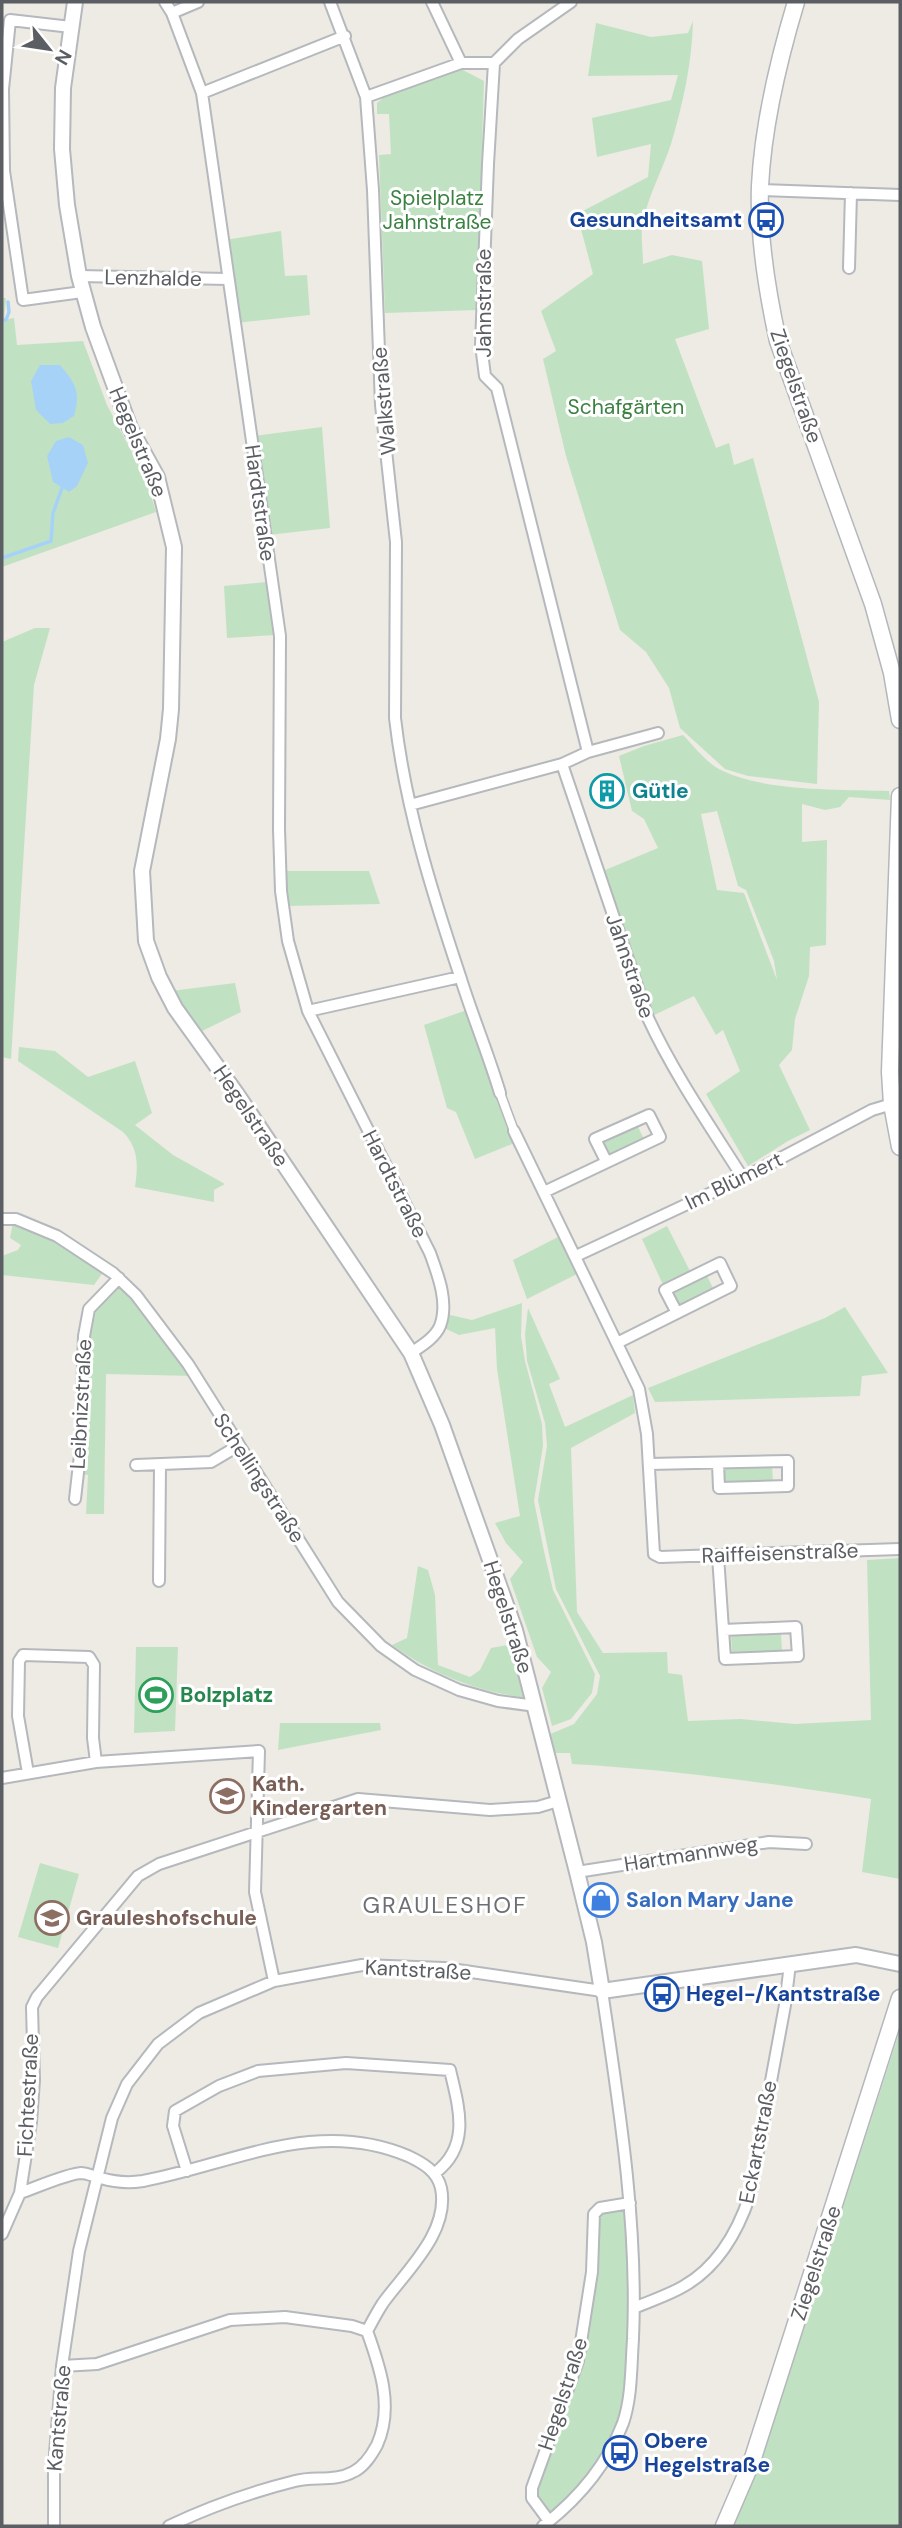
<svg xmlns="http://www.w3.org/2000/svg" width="902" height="2528" font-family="'DM Sans',sans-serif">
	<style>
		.green { fill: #c1e2c2; fill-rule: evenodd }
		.water { fill: #a7d2f8 }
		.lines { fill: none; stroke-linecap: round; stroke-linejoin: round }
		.stream { stroke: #a7d2f8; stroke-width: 3.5 }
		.pedestrian-casing { stroke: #b5b8bc; stroke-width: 11 }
		.minor-casing { stroke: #b5b8bc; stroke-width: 14 }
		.tertiary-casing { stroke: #b5b8bc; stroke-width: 18 }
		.secondary-casing { stroke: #b4b7bc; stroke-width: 19 }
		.pedestrian { stroke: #fff; stroke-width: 8 }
		.minor { stroke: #fff; stroke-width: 10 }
		.tertiary { stroke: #fff; stroke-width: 14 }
		.secondary { stroke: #fff; stroke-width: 16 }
		.labels { text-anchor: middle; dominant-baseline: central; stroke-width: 6; stroke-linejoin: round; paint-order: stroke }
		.park-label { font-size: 21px; fill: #3b8141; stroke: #fff }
		.transit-label { font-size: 21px; font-weight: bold; fill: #164399; stroke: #fff; text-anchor: start }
		.street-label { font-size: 21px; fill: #5b5e62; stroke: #fff }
		.culture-label { font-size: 21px; font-weight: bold; fill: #0d838f; stroke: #fff; text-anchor: start }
		.leisure-label { font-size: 21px; font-weight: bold; fill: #27864d; stroke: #fff; text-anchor: start }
		.education-label { font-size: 21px; font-weight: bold; fill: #785e54; stroke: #fff; text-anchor: start }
		.shop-label { font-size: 21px; font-weight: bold; fill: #366cbe; stroke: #fff; text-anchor: start }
		.neighbourhood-label { font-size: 23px; letter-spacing: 2px; fill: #6c7074; stroke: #fff }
	</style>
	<rect width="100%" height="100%" fill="#edebe3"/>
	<path class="green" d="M 693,21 C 692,63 683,104 671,144 C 662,171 647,198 642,226 C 641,238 643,252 643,264 L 672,255 L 702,261 L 709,329 L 675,339 L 716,448 L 729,443 L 734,465 L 753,458 L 819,702 L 817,784 L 748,776 L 725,769 L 680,728 L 669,688 L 646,652 L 620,630 L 566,456 L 543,359 L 556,351 L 541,311 L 593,274 L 577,214 L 648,177 L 651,144 L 597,157 L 592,118 L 671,100 L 678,75 L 588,76 L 596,23 L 651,37 L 688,33 Z
		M 459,68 L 484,81 L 477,310 L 385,313 L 379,155 L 391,154 L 389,114 L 377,114 L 377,103 L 383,98 Z
		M 281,231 L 285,276 L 307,275 L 310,315 L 236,323 L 225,240 Z
		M 2,298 L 6,298 L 4,320 L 14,318 L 17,345 L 83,341 L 107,405 L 146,479 L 156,512 L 2,567 Z
		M 322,427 L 330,528 L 268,535 L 254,436 Z
		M 267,582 L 275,635 L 227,638 L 224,586 Z
		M 35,628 L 50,628 L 34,685 L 11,1059 L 2,1057 L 2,642 Z
		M 683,735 C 694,746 708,765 723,771 C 768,792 840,789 889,791 L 890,800 L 849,797 L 840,807 L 825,810 L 802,804 L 802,842 L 827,840 L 826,945 L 810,947 L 809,976 L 795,1019 L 792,1050 L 779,1065 L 810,1130 L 788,1141 L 748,1166 L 706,1094 L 740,1071 L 723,1030 L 716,1035 L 694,996 L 648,1018 L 598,873 L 658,848 L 644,819 L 632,811 L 619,756 L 644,746 ZM 717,811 L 738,886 L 746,890 L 774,961 L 777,980 L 744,893 L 717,890 L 701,814 Z
		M 284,871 L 369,871 L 380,904 L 287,906 Z
		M 235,983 L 241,1012 L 198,1033 L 171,991 Z
		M 467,1010 L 517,1142 L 475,1159 L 456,1112 L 447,1108 L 424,1025 Z
		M 19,1047 L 55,1051 L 88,1077 L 135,1061 L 152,1113 L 135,1125 L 173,1155 L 225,1184 L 214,1190 L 214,1202 L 135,1187 C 138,1166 139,1148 123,1132 L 18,1061 Z
		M 636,1123 L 645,1141 L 608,1158 L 598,1140 Z
		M 13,1223 L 54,1238 L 104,1271 L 94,1285 L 2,1275 L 2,1256 L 18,1250 L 21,1245 L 10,1238 Z
		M 667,1226 L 691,1273 L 664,1287 L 642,1239 Z
		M 562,1235 L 579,1273 L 527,1299 L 513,1260 Z
		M 705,1272 L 715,1292 L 678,1310 L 668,1291 Z
		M 119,1278 L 195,1376 L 106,1374 L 104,1514 L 86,1514 L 88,1475 L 78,1474 L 89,1309 Z
		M 522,1303 L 521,1336 L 525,1361 L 542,1424 L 543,1446 L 534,1501 L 544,1551 L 553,1590 L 595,1674 L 592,1693 L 571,1719 L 552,1726 L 542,1688 L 551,1672 L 537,1657 L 510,1579 L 523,1562 L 506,1543 L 495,1523 L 520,1516 L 497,1369 L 495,1328 L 459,1335 L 442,1327 L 446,1314 L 472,1320 Z
		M 845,1307 L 888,1373 L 862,1376 L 860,1396 L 655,1402 L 648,1388 L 825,1318 Z
		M 528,1308 L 560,1379 L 549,1384 L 565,1427 L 633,1395 L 635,1413 L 571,1448 L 577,1612 L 603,1653 L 667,1652 L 668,1673 L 682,1675 L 688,1721 L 741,1719 L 795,1724 L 871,1720 L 867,1560 L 900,1558 L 900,1879 L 862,1872 L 871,1799 C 770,1783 675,1770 572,1764 L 570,1753 L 553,1753 L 548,1735 L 574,1724 L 597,1694 L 600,1676 L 556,1589 L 538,1500 L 547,1446 L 545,1423 L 527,1361 L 525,1334 Z
		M 772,1465 L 773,1483 L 724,1484 L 723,1467 Z
		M 418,1566 L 428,1570 L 435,1595 L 438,1665 L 470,1677 L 480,1670 L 491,1648 L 513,1644 L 527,1698 C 476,1691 434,1675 392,1645 L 407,1638 Z
		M 781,1634 L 782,1652 L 732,1653 L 731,1636 Z
		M 136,1647 L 178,1647 L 175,1731 L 134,1733 Z
		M 280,1723 L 380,1723 L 381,1730 L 278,1750 Z
		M 40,1863 L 79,1874 L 58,1948 L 18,1937 Z
		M 900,2030 L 900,2526 L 732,2526 L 815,2294 Z
		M 630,2203 L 630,2383 L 608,2457 L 549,2521 L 532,2488 L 578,2361 L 594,2214 Z"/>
	<path class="water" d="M 40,365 L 60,365 C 76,384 81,392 74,416 L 63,423 L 50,424 L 36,410 L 31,381 Z
		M 69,437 L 83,445 L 88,463 L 77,486 L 69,492 L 53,482 L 47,456 L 56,441 Z"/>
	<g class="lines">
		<path class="stream" d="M 2,320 L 6,320 L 9,312 L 8,302
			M 2,558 L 51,541 L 53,513 L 62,488"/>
		<g class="pedestrian-casing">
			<path id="pedestrian" d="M 500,1093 L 514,1131"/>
		</g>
		<g class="minor-casing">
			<path id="minor" d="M 165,2 L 172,13 L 202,93 L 280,636 L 279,829 L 281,891 L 288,941 L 308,1011 L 430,1253 C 438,1275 449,1303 440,1326 C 435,1338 421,1346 411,1353
				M 330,2 L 366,97 L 373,190 L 381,405 L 396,542 L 395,718 C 405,806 432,892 460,976 C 472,1015 488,1053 500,1093
				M 432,2 L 461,63
				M 172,13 L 198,2
				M 71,27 L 10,20 L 3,89 L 4,171 L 23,300 L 82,292
				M 202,93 L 345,36
				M 366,97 L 461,63 L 494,63
				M 760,190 L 900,195
				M 849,268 L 851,193
				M 79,276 L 228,279
				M 588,752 L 658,733
				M 562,764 L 648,1018 C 674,1074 710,1126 743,1178
				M 410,805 L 562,764 L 588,752 L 497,388 L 485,376 L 481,345 L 488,164 L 494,63 L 518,39 L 571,2
				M 308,1011 L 460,977
				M 514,1131 L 639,1389 L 647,1434 L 654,1554 L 660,1557 L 900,1549
				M 544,1192 L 660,1137 L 649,1115 L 595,1139 L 606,1161
				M 2,1219 L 16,1219 L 57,1236 L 113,1273 L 136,1295 L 188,1364 L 338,1602 L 381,1646 L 415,1670 L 459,1690 L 498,1701 L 536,1706
				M 576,1256 L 743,1178 L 872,1110 L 892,1104
				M 617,1343 L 731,1286 L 720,1263 L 665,1290 L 677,1313
				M 649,1464 L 788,1461 L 788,1486 L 719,1488 L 718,1463
				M 136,1465 L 211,1462 L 238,1446
				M 75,1499 L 80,1455 L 84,1336 L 89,1309 L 119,1278
				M 718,1556 L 725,1659 L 798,1656 L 796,1627 L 723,1630
				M 159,1581 L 160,1465
				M 28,1773 L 18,1716 L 19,1661 L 23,1655 L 89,1657 L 94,1665 L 93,1738 L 96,1762
				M 2,1778 L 96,1762 L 259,1751 L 255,1892 L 274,1981
				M 577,1872 L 769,1842 L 806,1844
				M 187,2171 L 173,2126 L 175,2111 L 219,2086 L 258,2071 L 346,2063 L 450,2070 C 459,2108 471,2146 435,2173
				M 20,2193 L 31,2122 L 34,2080 L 32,2007 L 37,1997 L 138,1876 L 159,1864 L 358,1799 L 490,1810 L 538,1807 L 558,1801
				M 2,2234 L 20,2193 C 35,2188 66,2174 81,2173 C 87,2173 95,2177 101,2178 C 114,2182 130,2183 143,2181 C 233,2164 316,2117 408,2156 C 423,2163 437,2171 441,2188 C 450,2232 406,2271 383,2303 C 377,2312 372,2322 367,2331
				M 634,2308 C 650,2301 669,2295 684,2286 C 719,2266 738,2231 750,2195 L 785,2005 L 790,1964
				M 62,2366 L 97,2364 L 230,2320 L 285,2317 L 352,2326 L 367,2331
				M 549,2521 L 532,2498 L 532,2488 L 578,2361 L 592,2272 L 594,2214 L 600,2208 L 630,2203
				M 54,2526 L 54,2466 L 62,2366 L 79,2251 L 112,2118 L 127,2084 L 158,2044 L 199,2013 L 274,1981 L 362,1965 L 444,1968 L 602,1991 C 619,2106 638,2222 633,2339 C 631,2366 632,2397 623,2423 C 607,2465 578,2499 543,2526
				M 169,2526 C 209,2507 251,2492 295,2481 C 314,2476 335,2482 353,2472 C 364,2467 371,2456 377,2445 C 394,2407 380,2367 367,2331"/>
		</g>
		<g class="tertiary-casing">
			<path id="tertiary" d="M 75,2 L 63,88 L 62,149 L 67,205 L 79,276 L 93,327 L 130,428 L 157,477 L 174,547 L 171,709 L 168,739 L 142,871 L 146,941 L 159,977 L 175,1008 L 236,1093 L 411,1353 L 442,1425 L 515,1630 L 577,1872 L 594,1942 L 602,1991 L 856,1955 L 900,1964"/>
		</g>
		<g class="secondary-casing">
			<path id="secondary" d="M 796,2 C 778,62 763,124 760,186 C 758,238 767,291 778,341 L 873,604 L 892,673 L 900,720
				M 900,796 L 890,1072 L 892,1104 L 900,1147
				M 724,2526 L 752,2461 L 900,1998"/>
		</g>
		<use href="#pedestrian" class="pedestrian"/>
		<use href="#minor" class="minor"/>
		<use href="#tertiary" class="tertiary"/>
		<use href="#secondary" class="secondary"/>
	</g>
	<defs>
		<g id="bus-ring" transform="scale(1.75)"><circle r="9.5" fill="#fff" stroke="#1a4fb4" stroke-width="1.5"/><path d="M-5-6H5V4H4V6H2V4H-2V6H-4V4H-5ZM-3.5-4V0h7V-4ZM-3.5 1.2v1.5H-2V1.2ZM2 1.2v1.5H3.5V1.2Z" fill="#1a4fb4"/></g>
		<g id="building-ring" transform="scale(1.75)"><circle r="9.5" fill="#fff" stroke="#0f9aa8" stroke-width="1.5"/><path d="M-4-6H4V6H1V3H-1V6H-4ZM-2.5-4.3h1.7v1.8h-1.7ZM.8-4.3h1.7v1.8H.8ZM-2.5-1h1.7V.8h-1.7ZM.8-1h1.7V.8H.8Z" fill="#0f9aa8"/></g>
		<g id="stadium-ring" transform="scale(1.75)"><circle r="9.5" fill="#fff" stroke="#2e9e5b" stroke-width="1.5"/><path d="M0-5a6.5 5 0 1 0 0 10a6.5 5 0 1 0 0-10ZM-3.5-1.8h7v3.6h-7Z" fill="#2e9e5b"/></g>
		<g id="school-ring" transform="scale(1.75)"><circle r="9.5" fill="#fff" stroke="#8d6e63" stroke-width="1.5"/><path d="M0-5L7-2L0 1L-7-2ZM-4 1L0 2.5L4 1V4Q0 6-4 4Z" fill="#8d6e63"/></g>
		<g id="shop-ring" transform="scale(1.75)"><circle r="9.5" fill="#fff" stroke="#3f7fe0" stroke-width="1.5"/><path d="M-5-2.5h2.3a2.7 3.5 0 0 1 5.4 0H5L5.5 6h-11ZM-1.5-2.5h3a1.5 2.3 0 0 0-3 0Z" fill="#3f7fe0"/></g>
	</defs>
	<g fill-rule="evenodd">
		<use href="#bus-ring" x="766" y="220"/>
		<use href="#building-ring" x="607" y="791"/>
		<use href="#stadium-ring" x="156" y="1695"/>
		<use href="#school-ring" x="227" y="1796"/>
		<use href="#shop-ring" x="601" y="1900"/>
		<use href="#school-ring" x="52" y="1918"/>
		<use href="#bus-ring" x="662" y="1994"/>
		<use href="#bus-ring" x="620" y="2453"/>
	</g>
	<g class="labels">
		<g class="park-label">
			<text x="437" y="198">Spielplatz<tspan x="437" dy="24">Jahnstraße</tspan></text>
			<text x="626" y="407">Schafgärten</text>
		</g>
		<g class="transit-label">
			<text x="742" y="220" text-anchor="end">Gesundheitsamt</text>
			<text x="686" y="1994">Hegel-/Kantstraße</text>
			<text x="644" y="2441">Obere<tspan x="644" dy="24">Hegelstraße</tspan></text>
		</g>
		<g class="street-label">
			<text transform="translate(153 278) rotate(1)">Lenzhalde</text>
			<text transform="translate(484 303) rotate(-90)">Jahnstraße</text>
			<text transform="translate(796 386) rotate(71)">Ziegelstraße</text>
			<text transform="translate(384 401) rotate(-95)">Walkstraße</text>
			<text transform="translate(138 442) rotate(67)">Hegelstraße</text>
			<text transform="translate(260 503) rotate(82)">Hardtstraße</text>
			<text transform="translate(630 966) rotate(71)">Jahnstraße</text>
			<text transform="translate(251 1116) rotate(56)">Hegelstraße</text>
			<text transform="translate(734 1181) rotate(-26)">Im Blümert</text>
			<text transform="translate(395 1184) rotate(63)">Hardtstraße</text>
			<text transform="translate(81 1404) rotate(-87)">Leibnizstraße</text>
			<text transform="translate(259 1478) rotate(57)">Schellingstraße</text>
			<text transform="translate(780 1553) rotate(-2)">Raiffeisenstraße</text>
			<text transform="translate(508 1617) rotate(72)">Hegelstraße</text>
			<text transform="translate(691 1854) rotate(-9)">Hartmannweg</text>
			<text transform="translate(418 1970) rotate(3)">Kantstraße</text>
			<text transform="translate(28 2095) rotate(-87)">Fichtestraße</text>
			<text transform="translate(758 2142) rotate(-79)">Eckartstraße</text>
			<text transform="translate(816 2263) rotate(-72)">Ziegelstraße</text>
			<text transform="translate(563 2394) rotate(-72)">Hegelstraße</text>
			<text transform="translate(59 2418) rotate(-85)">Kantstraße</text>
		</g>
		<g class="culture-label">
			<text x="632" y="791">Gütle</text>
		</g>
		<g class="leisure-label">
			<text x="180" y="1695">Bolzplatz</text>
		</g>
		<g class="education-label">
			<text x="252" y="1784">Kath.<tspan x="252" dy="24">Kindergarten</tspan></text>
			<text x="76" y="1918">Grauleshofschule</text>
		</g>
		<g class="shop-label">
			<text x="626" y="1900">Salon Mary Jane</text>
		</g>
		<g class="neighbourhood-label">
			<text x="445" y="1905">GRAULESHOF</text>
		</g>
	</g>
	<rect width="902" height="2528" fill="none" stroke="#5b5e62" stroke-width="7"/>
	<g transform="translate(49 49) rotate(120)" stroke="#ffffff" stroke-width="5" paint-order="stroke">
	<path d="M0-5L12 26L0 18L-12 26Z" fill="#5b5e62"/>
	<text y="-10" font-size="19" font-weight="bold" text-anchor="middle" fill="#5b5e62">N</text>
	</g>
</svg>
